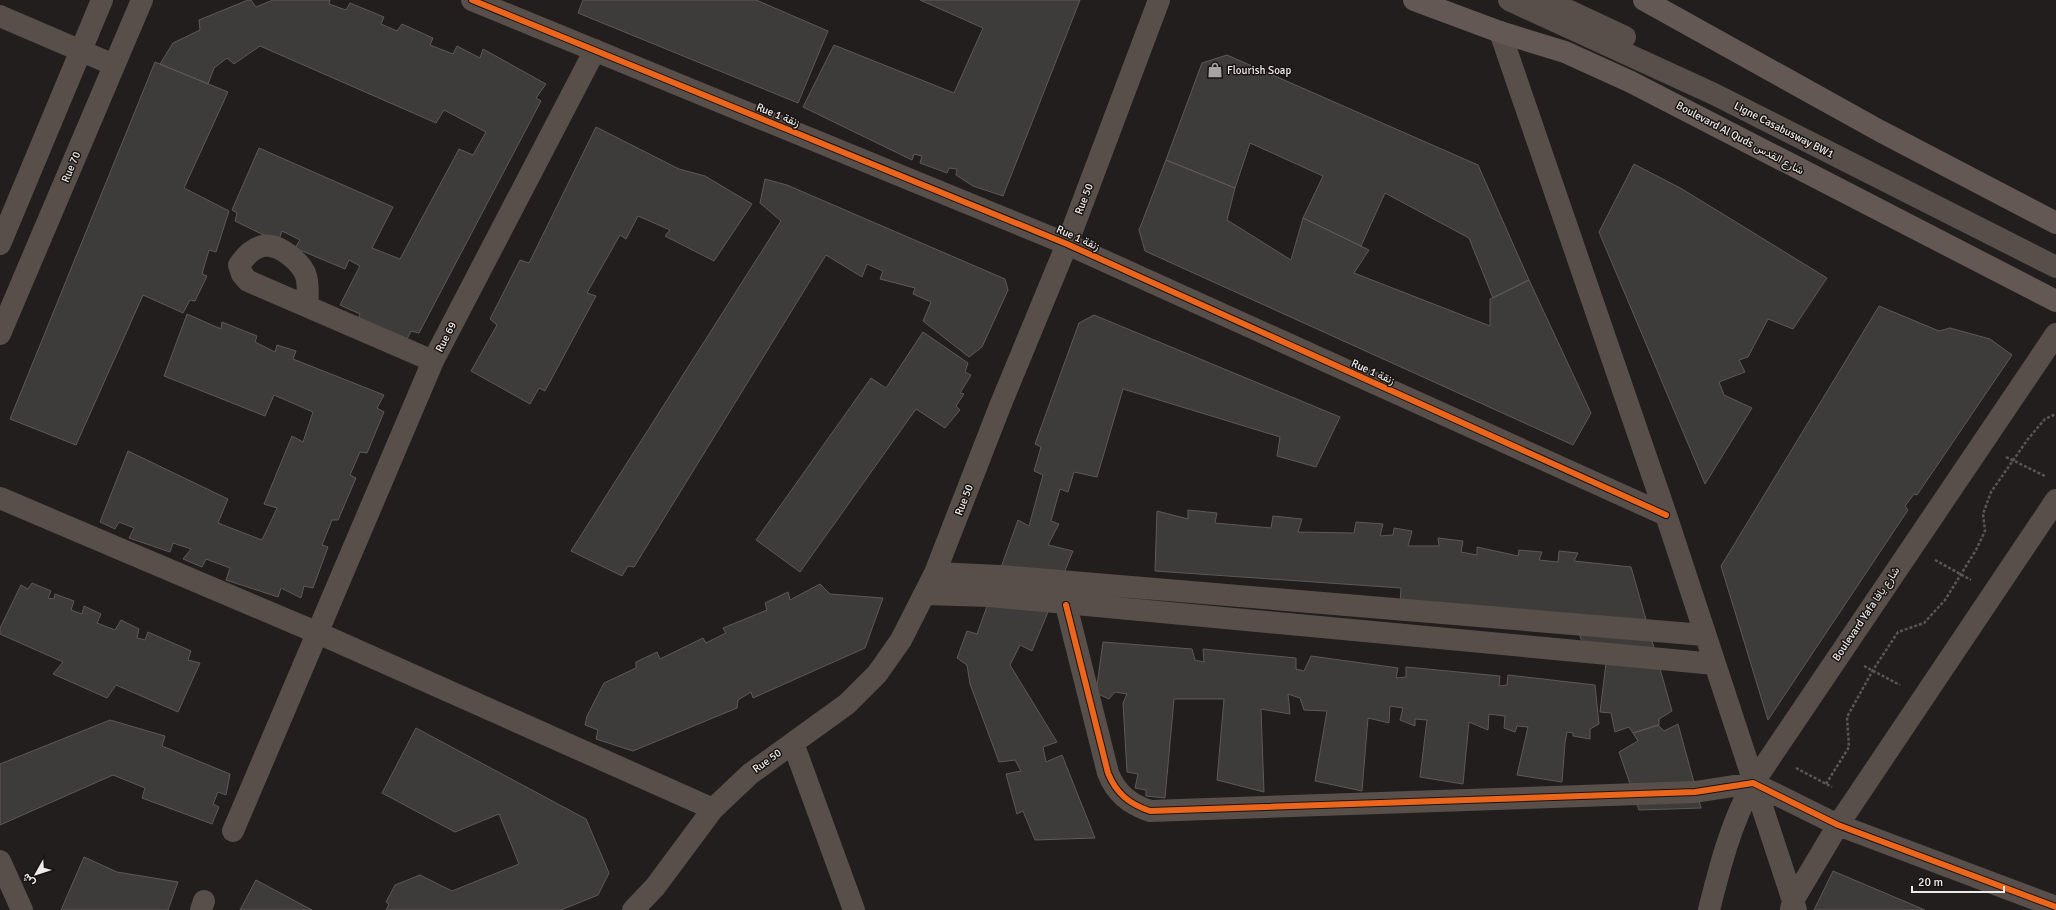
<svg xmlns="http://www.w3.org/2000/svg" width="2056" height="910" font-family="Signika,Vazirmatn,sans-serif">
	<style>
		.building { fill: #3e3c3b; stroke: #5c5958 }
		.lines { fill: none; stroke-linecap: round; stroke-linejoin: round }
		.path { stroke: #5c5553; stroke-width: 2.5; stroke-dasharray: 3 2; stroke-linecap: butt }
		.minor { stroke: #584f4b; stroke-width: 22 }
		.major { stroke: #635853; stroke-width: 22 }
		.cycleway-casing { stroke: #191412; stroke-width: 8 }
		.cycleway { stroke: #eb651d; stroke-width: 6 }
		.labels { text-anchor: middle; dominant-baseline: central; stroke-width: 3; stroke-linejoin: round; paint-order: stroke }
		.poi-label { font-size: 11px; fill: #eeebe9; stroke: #191412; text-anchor: start }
		.street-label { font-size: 11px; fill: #eeebe9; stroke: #191412 }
	</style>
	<rect width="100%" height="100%" fill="#211e1d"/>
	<path class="building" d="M 248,0 L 251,0 L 256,7 L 273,0 L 330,0 L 329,4 L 346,10 L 350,3 L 384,17 L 381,24 L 397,31 L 402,24 L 433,38 L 430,45 L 453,54 L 457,46 L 480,58 L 483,49 L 546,84 L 536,98 L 541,101 L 419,333 L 411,331 L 405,343 L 358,319 L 360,314 L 340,305 L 360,266 L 349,260 L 345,269 L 295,248 L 300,240 L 282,231 L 278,242 L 235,221 L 237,213 L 232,210 L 259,148 L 393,207 L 372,248 L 400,259 L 459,149 L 473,155 L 486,132 L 444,110 L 436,123 L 260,46 L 234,64 L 227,58 L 214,68 L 208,84 L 160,64 L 173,43 L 200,30 L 199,20 Z
		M 583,0 L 756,0 L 828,31 L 798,103 L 578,13 Z
		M 920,0 L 1080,0 L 1003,196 L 973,186 L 956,175 L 957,169 L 949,168 L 947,173 L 920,163 L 922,156 L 914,154 L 912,160 L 803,107 L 834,45 L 954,93 L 983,28 Z
		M 1227,55 L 1478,165 L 1529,280 L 1493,298 L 1469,238 L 1385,193 L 1361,246 L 1303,218 L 1323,176 L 1250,143 L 1235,188 L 1166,160 L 1202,63 Z
		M 155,62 L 228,92 L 184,188 L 229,211 L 216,252 L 209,250 L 202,274 L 207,276 L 195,301 L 190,300 L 183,313 L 143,295 L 76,445 L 10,419 Z
		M 596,127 L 679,169 L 705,176 L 752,204 L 714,261 L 665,236 L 670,230 L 638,216 L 626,239 L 620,235 L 587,293 L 596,296 L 545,391 L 539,388 L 530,404 L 471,371 L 497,325 L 490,319 L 520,260 L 529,263 Z
		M 1166,160 L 1235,188 L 1227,220 L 1291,260 L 1303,218 L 1369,250 L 1354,273 L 1490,326 L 1490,299 L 1529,280 L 1591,413 L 1573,445 L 1145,251 L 1139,230 Z
		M 1634,164 L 1682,189 L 1827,278 L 1793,329 L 1768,319 L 1748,357 L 1739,360 L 1745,372 L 1719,382 L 1724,395 L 1752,408 L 1705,484 L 1599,232 Z
		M 765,179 L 787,185 L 1005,279 L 1008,290 L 982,347 L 969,357 L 923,321 L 931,302 L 913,294 L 915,288 L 880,279 L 883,271 L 867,264 L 862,277 L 826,255 L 634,567 L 628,566 L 622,576 L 571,551 L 781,221 L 760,203 Z
		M 1879,306 L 1939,331 L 1950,328 L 1990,339 L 2012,355 L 1917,495 L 1914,494 L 1905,506 L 1908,510 L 1768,720 L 1721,566 Z
		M 187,314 L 221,329 L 222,322 L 257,336 L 255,342 L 275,352 L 277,345 L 296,351 L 293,359 L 384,395 L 377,408 L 384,412 L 367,453 L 360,452 L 350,475 L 356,478 L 338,520 L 332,520 L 322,545 L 328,547 L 313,588 L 304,586 L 301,598 L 281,588 L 278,597 L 226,580 L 230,568 L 206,559 L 202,567 L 183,559 L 191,549 L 173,543 L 170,552 L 129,538 L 134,528 L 119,522 L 115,529 L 100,522 L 128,451 L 228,499 L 218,523 L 262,540 L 277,508 L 264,504 L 292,436 L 303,442 L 313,412 L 274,395 L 265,416 L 164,376 Z
		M 1094,315 L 1340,417 L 1316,467 L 1277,456 L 1280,437 L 1123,389 L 1097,477 L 1074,472 L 1068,492 L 1060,489 L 1051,521 L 1059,524 L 1048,545 L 1073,551 L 1032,651 L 1020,645 L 1010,665 L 1057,742 L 1043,747 L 1046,762 L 1062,755 L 1095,838 L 1035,840 L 1023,811 L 1017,814 L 1006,774 L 1021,771 L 1015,760 L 999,762 L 970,684 L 967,665 L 957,658 L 967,631 L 977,634 L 1018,520 L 1029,526 L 1043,475 L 1034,471 L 1041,447 L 1035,444 L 1079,323 Z
		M 923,332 L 968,363 L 965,372 L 971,375 L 960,393 L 964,394 L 956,406 L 960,410 L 945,428 L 916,409 L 800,572 L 756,540 L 871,378 L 886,388 Z
		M 1188,510 L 1217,513 L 1215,523 L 1271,528 L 1273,516 L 1302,519 L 1298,532 L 1354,533 L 1356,522 L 1383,524 L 1380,536 L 1393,535 L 1394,528 L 1412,531 L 1408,546 L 1439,546 L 1438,538 L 1463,541 L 1461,552 L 1477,555 L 1477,547 L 1518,556 L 1519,550 L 1542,552 L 1539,560 L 1558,562 L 1559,551 L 1578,553 L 1574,561 L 1631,567 L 1672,711 L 1659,719 L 1659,725 L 1633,733 L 1629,727 L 1615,732 L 1611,713 L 1600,712 L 1608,647 L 1583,644 L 1572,615 L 1400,603 L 1401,588 L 1155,571 L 1157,511 L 1188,519 Z
		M 32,583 L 51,591 L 48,598 L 54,599 L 55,594 L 74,601 L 71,610 L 82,614 L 84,606 L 101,614 L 97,623 L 115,630 L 121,620 L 139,629 L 137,638 L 145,640 L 148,632 L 191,651 L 188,660 L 200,663 L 178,712 L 116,685 L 107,698 L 53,674 L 63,662 L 0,634 L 0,628 L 21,585 L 28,589 Z
		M 820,584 L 830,594 L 883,598 L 865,648 L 753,698 L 751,692 L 738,700 L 737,708 L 633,751 L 596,739 L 598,730 L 585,725 L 587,716 L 604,683 L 636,668 L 636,662 L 657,652 L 660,659 L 703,638 L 706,643 L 726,633 L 723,628 L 767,610 L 765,603 L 788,592 L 790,600 Z
		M 1103,642 L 1192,649 L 1195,660 L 1204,662 L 1203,649 L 1296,658 L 1296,669 L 1304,671 L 1311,656 L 1398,668 L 1396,678 L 1406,677 L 1406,667 L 1500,676 L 1499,686 L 1507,685 L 1508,675 L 1595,685 L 1599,724 L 1590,729 L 1590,739 L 1573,736 L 1573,733 L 1567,732 L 1565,743 L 1562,782 L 1517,775 L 1528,727 L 1517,726 L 1515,732 L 1504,728 L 1505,716 L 1489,714 L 1488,730 L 1469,722 L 1463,784 L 1420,777 L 1427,720 L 1415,719 L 1415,726 L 1400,720 L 1403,708 L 1390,706 L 1389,723 L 1368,718 L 1362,791 L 1315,781 L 1327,711 L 1304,710 L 1300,698 L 1288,694 L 1290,714 L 1261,709 L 1264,792 L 1217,780 L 1224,699 L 1174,699 L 1165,798 L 1146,796 L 1146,790 L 1135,788 L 1138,774 L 1127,772 L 1123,703 L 1127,694 L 1115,692 L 1109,699 L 1096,693 Z
		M 110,720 L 165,736 L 162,746 L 230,774 L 226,795 L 218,792 L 213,804 L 219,807 L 212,824 L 142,798 L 145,788 L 113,775 L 0,825 L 0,764 Z
		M 1678,724 L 1701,808 L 1639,810 L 1619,752 L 1638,741 L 1633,733 L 1658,725 L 1664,731 Z
		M 416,728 L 586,819 L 609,873 L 598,895 L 561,910 L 386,910 L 389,904 L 386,902 L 395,885 L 420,875 L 452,891 L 519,864 L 499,814 L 455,832 L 382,793 Z
		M 84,857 L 117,872 L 178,882 L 168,910 L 61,910 Z
		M 1833,871 L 1925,910 L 1814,910 Z
		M 256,880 L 312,910 L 240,910 Z"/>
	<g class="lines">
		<path class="path" d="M 2006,457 L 2045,476
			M 1935,560 L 1971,580
			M 1864,666 L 1900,685
			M 1796,768 L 1832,787
			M 1826,784 L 1849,747 L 1847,717 L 1873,670 L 1898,632 L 1924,623 L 1945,600 L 1976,550 L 1985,531 L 1983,514 L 1991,492 L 2028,439 L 2045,419 L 2056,414"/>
		<path class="minor" d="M 472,0 L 1067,244 L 1666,515
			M 1509,0 L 1714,94 L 2056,267
			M 1546,0 L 1625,37
			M 0,16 L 114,65
			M 1500,32 L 1666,515 L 1796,910
			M 0,244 L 102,0
			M 307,306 C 308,296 309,283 305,273 C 301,265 295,259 288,254 C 268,239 253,245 239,265 L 242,274 L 248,281 L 433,361
			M 0,334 L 142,0
			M 0,498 L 318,633 L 713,809
			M 935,573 L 1000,576 L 1704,635
			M 925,594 L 990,596 L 1715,664
			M 1066,605 L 1108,773 C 1116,793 1129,804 1150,811 L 1695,792 L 1753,783 L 1838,825 L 2056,907
			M 793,743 L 854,910
			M 233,831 L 433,361 L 595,50
			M 0,861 L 22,910
			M 1791,909 L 1794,899 L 1838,825 L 2056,500
			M 201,910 L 204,901
			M 633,910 L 655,887 L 713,809 L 750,774 L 847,704 L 877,674 L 901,640 L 935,573 L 1000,406 L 1067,244 L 1159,0
			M 1709,910 C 1720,866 1731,823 1753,783 L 2056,334"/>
		<path class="major" d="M 1414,0 L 1500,32 L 1565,52 L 1631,82 L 2056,301
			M 1644,0 L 1880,131 L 2056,223"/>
		<g class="cycleway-casing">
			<path id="cycleway" d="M 472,0 L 1067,244 L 1666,515
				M 1066,605 L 1108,773 C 1116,793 1129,804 1150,811 L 1695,792 L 1753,783 L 1838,825 L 2056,907"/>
		</g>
		<use href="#cycleway" class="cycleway"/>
	</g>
	<defs>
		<g id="shop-bare" transform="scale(1.2)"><path d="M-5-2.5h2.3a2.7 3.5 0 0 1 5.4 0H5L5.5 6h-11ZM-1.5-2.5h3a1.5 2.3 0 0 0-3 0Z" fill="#a6a3a2" stroke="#191412" stroke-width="2.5" paint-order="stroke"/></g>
	</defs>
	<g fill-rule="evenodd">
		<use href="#shop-bare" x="1215" y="70"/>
	</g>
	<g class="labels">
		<g class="poi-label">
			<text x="1227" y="70">Flourish Soap</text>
		</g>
		<g class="street-label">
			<text transform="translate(778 115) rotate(22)">Rue 1 زنقة</text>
			<text transform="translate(1784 130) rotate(27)">Ligne Casabusway BW1</text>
			<text transform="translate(1740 138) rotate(28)">Boulevard Al Quds شارع القدس</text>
			<text transform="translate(71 167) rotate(-67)">Rue 70</text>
			<text transform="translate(1084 199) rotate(-69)">Rue 50</text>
			<text transform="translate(1078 238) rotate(24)">Rue 1 زنقة</text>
			<text transform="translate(446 337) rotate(-63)">Rue 69</text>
			<text transform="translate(1373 372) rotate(24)">Rue 1 زنقة</text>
			<text transform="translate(964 500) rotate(-69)">Rue 50</text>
			<text transform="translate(1866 614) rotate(-56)">Boulevard Yafa شارع يافا</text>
			<text transform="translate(767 761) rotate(-36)">Rue 50</text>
		</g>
	</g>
	<g transform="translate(36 874) rotate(231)" stroke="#191412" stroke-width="3" paint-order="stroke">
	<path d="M0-3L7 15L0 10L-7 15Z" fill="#eeebe9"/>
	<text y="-6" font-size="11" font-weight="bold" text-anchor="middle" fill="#eeebe9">ش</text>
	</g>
	<path d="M1912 886v6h92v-6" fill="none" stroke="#eeebe9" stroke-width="2"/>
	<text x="1918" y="886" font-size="12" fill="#eeebe9" stroke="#191412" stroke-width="3" paint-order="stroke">20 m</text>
</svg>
